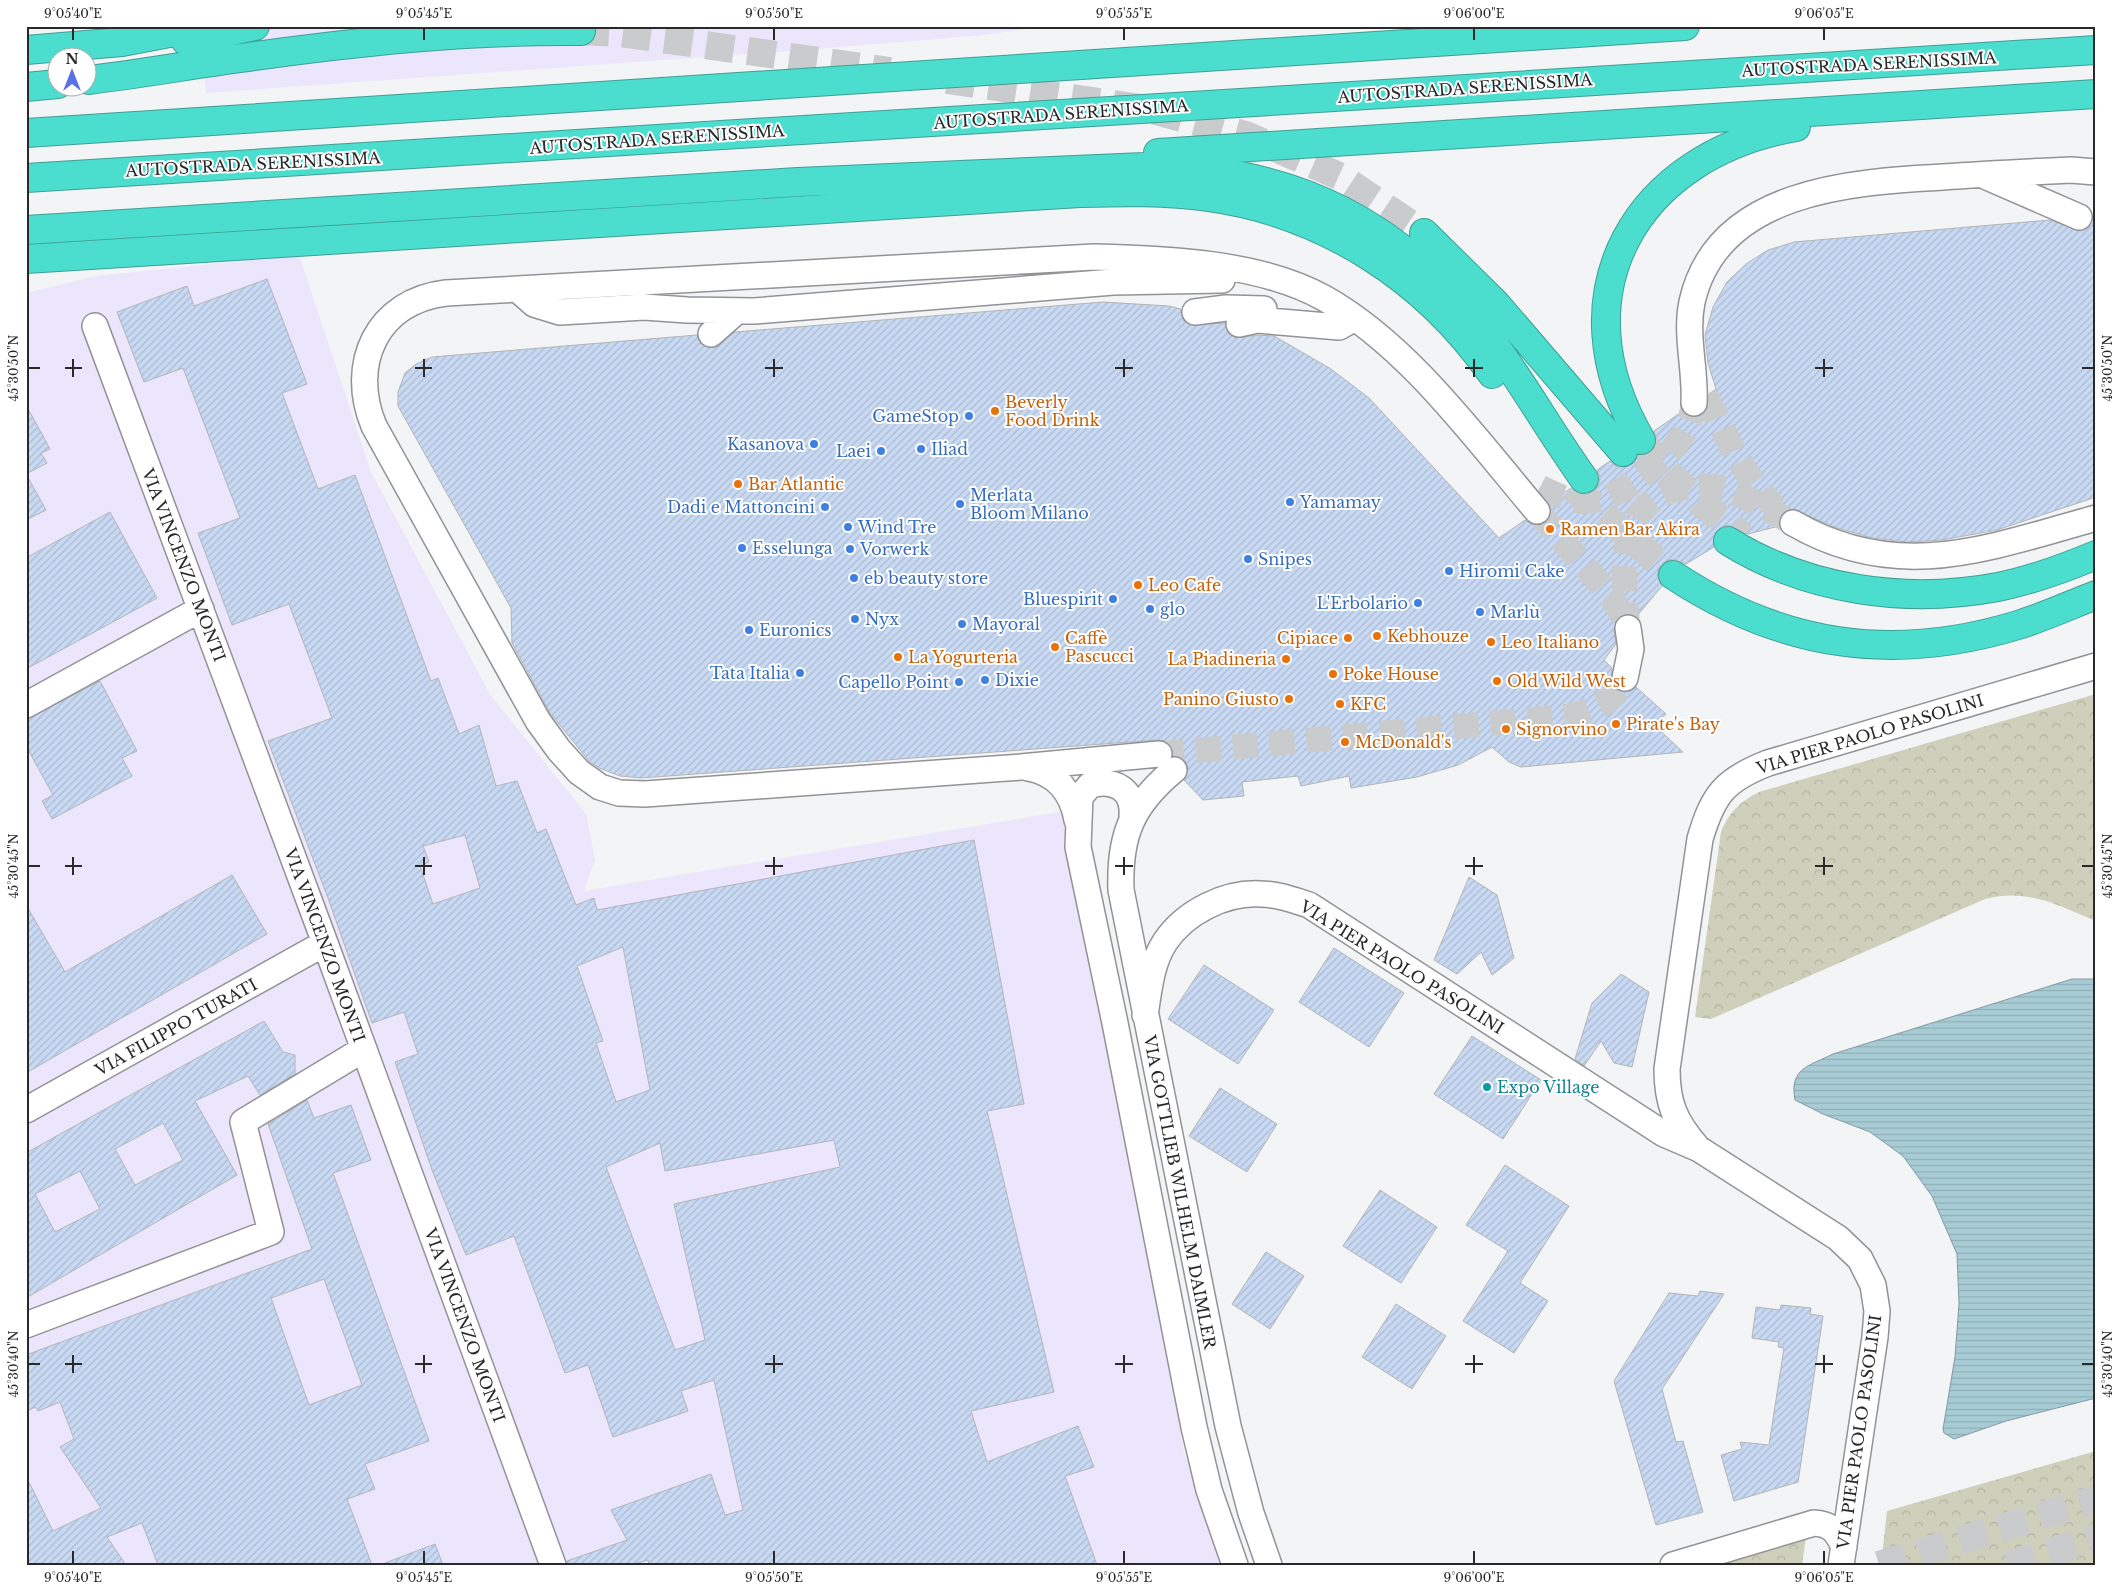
<svg xmlns="http://www.w3.org/2000/svg" width="2122" height="1591" font-family="'Libre Baskerville',serif">
	<style>
		.industrial { fill: #ebe6fc }
		.park { fill: url(#park-crowns) }
		.water { fill: url(#water-rules); stroke: #829ba2 }
		.building { fill: url(#building-hatch); stroke: #b3b5b7; fill-rule: evenodd }
		.lines { fill: none; stroke-linecap: round; stroke-linejoin: round }
		.minor-tunnel { stroke: #cacbcd; stroke-width: 25; stroke-dasharray: 25 12; stroke-linecap: butt }
		.highway-tunnel { stroke: #cacbcd; stroke-width: 28; stroke-dasharray: 28 14; stroke-linecap: butt }
		.minor-casing { stroke: #929396; stroke-width: 28 }
		.highway-casing { stroke: #3f9f95; stroke-width: 30 }
		.minor { stroke: #fff; stroke-width: 25 }
		.highway { stroke: #4bdece; stroke-width: 28 }
		.ticks { fill: none; stroke: #29292a; stroke-width: 2 }
		.food-dot { fill: #e8710a; stroke: #fff; stroke-width: 2 }
		.shop-dot { fill: #3f7fe0; stroke: #fff; stroke-width: 2 }
		.culture-dot { fill: #0f9aa8; stroke: #fff; stroke-width: 2 }
		.labels { text-anchor: middle; dominant-baseline: central; stroke-width: 4; stroke-linejoin: round; paint-order: stroke }
		.street-label { font-size: 16px; fill: #29292a; stroke: #fff }
		.food-label { font-size: 16px; fill: #c56008; stroke: #fff; text-anchor: start }
		.shop-label { font-size: 16px; fill: #366cbe; stroke: #fff; text-anchor: start }
		.culture-label { font-size: 16px; fill: #0d838f; stroke: #fff; text-anchor: start }
		.neatline { fill: none; stroke: #29292a; stroke-width: 2 }
		.ticks-label { font-size: 12px; text-anchor: middle; fill: #29292a }
	</style>
	<defs>
		<pattern id="park-crowns" width="20" height="18" patternUnits="userSpaceOnUse" patternTransform="scale(1.25)"><rect width="20" height="18" fill="#cfd0bb"/><path d="M2 6a3 3 0 1 1 6 0M12 15a3 3 0 1 1 6 0" fill="none" stroke="#b2b3a1"/></pattern>
		<pattern id="water-rules" width="6" height="5" patternUnits="userSpaceOnUse" patternTransform="scale(1.25)"><rect width="6" height="5" fill="#a8ccd5"/><path d="M0 2.5h6" fill="none" stroke="#91afb7"/></pattern>
		<pattern id="building-hatch" width="6" height="6" patternUnits="userSpaceOnUse" patternTransform="scale(1.25)"><rect width="6" height="6" fill="#c8d9f3"/><path d="M-1 1l2-2M0 6l6-6M5 7l2-2" fill="none" stroke="#acbad0"/></pattern>
	</defs>
	<rect width="100%" height="100%" fill="#f2f4f6"/>
	<path class="industrial" d="M 198,26 L 1049,26 L 974,36 L 803,50 L 206,93 Z
		M 299,255 L 371,472 L 491,696 L 586,814 L 595,860 L 584,891 L 1072,810 L 1152,1252 L 1184,1453 L 1227,1565 L 26,1565 L 26,293 L 96,276 Z"/>
	<path class="park" d="M 2096,694 L 2096,921 C 2057,905 2028,888 1985,899 L 1711,1019 L 1695,1017 L 1721,832 C 1728,813 1741,801 1759,792 Z
		M 2096,1451 L 2096,1565 L 1881,1565 L 1887,1511 Z
		M 1806,1537 L 1802,1565 L 1711,1565 Z"/>
	<path class="water" d="M 2072,979 L 2096,979 L 2096,1398 L 2006,1421 L 1954,1439 L 1944,1433 L 1943,1429 L 1955,1357 L 1959,1304 L 1957,1254 L 1932,1196 L 1903,1156 L 1870,1132 L 1823,1114 L 1795,1100 C 1789,1068 1809,1066 1833,1054 Z"/>
	<path class="building" d="M 2093,216 L 2096,216 L 2096,497 L 1997,530 L 1942,540 L 1907,542 L 1872,538 L 1837,528 L 1792,509 L 1785,511 L 1780,516 L 1779,526 L 1748,534 L 1728,525 L 1720,528 L 1714,534 L 1714,547 L 1686,564 L 1673,559 L 1666,561 L 1660,567 L 1657,575 L 1662,586 L 1636,617 L 1626,614 L 1619,617 L 1614,630 L 1616,644 L 1604,660 L 1612,668 L 1611,682 L 1616,689 L 1629,692 L 1636,687 L 1666,714 L 1655,726 L 1683,752 L 1521,767 L 1509,762 L 1492,747 L 1458,765 L 1417,777 L 1351,788 L 1349,776 L 1301,786 L 1298,776 L 1242,782 L 1244,796 L 1203,800 L 1184,780 L 1188,768 L 1185,761 L 1173,756 L 1170,745 L 1165,741 L 1158,740 L 641,778 L 620,776 L 599,768 L 589,761 L 550,713 L 512,643 L 511,608 L 398,406 L 398,392 L 405,373 L 416,364 L 432,357 L 697,335 L 701,344 L 713,348 L 735,332 L 1103,302 L 1169,306 L 1181,309 L 1183,320 L 1190,325 L 1225,323 L 1228,333 L 1235,338 L 1258,335 L 1274,336 L 1331,369 L 1369,398 L 1499,538 L 1525,520 L 1533,525 L 1546,522 L 1551,515 L 1549,503 L 1571,488 L 1577,493 L 1585,495 L 1593,491 L 1598,486 L 1600,478 L 1597,470 L 1610,461 L 1617,467 L 1625,467 L 1634,463 L 1638,455 L 1648,454 L 1653,449 L 1656,442 L 1654,431 L 1683,411 L 1694,417 L 1706,411 L 1709,394 L 1716,389 L 1708,363 L 1705,335 L 1713,307 L 1727,282 L 1746,264 L 1768,250 L 1794,242 L 2050,220 L 2080,231 L 2088,228 Z
		M 267,279 L 307,384 L 282,393 L 318,489 L 355,475 L 431,681 L 438,678 L 459,734 L 479,725 L 496,786 L 517,781 L 537,833 L 546,829 L 576,905 L 594,898 L 597,910 L 974,840 L 1024,1104 L 987,1111 L 1054,1392 L 971,1411 L 987,1462 L 1078,1426 L 1094,1467 L 1065,1476 L 1097,1565 L 649,1565 L 648,1560 L 631,1565 L 567,1565 L 567,1561 L 627,1540 L 611,1510 L 711,1474 L 725,1515 L 743,1510 L 714,1380 L 681,1391 L 688,1411 L 613,1437 L 588,1365 L 565,1373 L 514,1236 L 466,1255 L 432,1170 L 395,1062 L 418,1054 L 404,1012 L 372,1023 L 328,898 L 268,741 L 332,718 L 289,604 L 232,625 L 198,533 L 240,518 L 183,368 L 144,382 L 117,312 L 187,286 L 194,306 ZM 465,835 L 480,888 L 433,904 L 420,866 L 429,862 L 423,846 ZM 623,947 L 650,1090 L 616,1102 L 596,1043 L 603,1041 L 577,966 ZM 834,1140 L 840,1167 L 674,1204 L 705,1340 L 675,1350 L 606,1167 L 660,1143 L 665,1171 Z
		M 26,405 L 50,449 L 41,453 L 47,463 L 26,474 L 46,510 L 26,520 Z
		M 110,512 L 157,598 L 26,669 L 26,558 Z
		M 100,681 L 137,751 L 122,758 L 132,776 L 52,819 L 42,801 L 53,795 L 26,746 L 26,720 Z
		M 232,875 L 267,934 L 26,1073 L 26,905 L 65,972 Z
		M 1469,877 L 1497,895 L 1514,958 L 1492,975 L 1481,952 L 1457,974 L 1434,960 Z
		M 1334,948 L 1404,993 L 1369,1047 L 1299,1002 Z
		M 1204,965 L 1274,1010 L 1238,1064 L 1168,1019 Z
		M 1621,974 L 1649,992 L 1632,1067 L 1614,1063 L 1601,1041 L 1584,1066 L 1575,1059 L 1592,1003 Z
		M 264,1021 L 283,1052 L 295,1055 L 295,1074 L 260,1095 L 248,1076 L 195,1101 L 237,1175 L 26,1298 L 26,1153 ZM 163,1123 L 183,1160 L 135,1185 L 115,1149 ZM 80,1171 L 100,1209 L 55,1232 L 35,1194 Z
		M 1472,1036 L 1541,1080 L 1503,1139 L 1434,1094 Z
		M 1220,1088 L 1277,1124 L 1247,1172 L 1189,1136 Z
		M 307,1100 L 314,1118 L 351,1105 L 371,1160 L 333,1173 L 429,1441 L 365,1464 L 375,1489 L 347,1499 L 372,1565 L 158,1565 L 142,1523 L 107,1537 L 126,1565 L 26,1565 L 26,1476 L 53,1531 L 101,1508 L 60,1447 L 74,1439 L 60,1402 L 38,1411 L 35,1407 L 26,1412 L 26,1355 L 312,1249 L 268,1124 ZM 324,1279 L 362,1385 L 309,1405 L 271,1298 Z
		M 1505,1165 L 1569,1206 L 1520,1283 L 1548,1301 L 1514,1353 L 1463,1321 L 1508,1251 L 1466,1225 Z
		M 1380,1190 L 1437,1227 L 1401,1283 L 1343,1246 Z
		M 1266,1252 L 1304,1276 L 1270,1329 L 1232,1304 Z
		M 1700,1291 L 1724,1294 L 1662,1389 L 1676,1442 L 1683,1441 L 1703,1512 L 1656,1525 L 1614,1381 L 1669,1293 L 1698,1296 Z
		M 1396,1304 L 1446,1336 L 1412,1389 L 1362,1357 Z
		M 1781,1305 L 1811,1308 L 1810,1314 L 1823,1316 L 1798,1482 L 1734,1501 L 1721,1455 L 1742,1449 L 1740,1442 L 1769,1445 L 1784,1348 L 1778,1347 L 1779,1342 L 1752,1338 L 1756,1307 L 1780,1310 Z
		M 435,1544 L 443,1565 L 386,1565 L 385,1563 Z"/>
	<g class="lines">
		<path class="minor-tunnel" d="M 1706,396 C 1726,435 1744,478 1776,508
			M 1540,487 C 1587,512 1609,502 1648,471 C 1673,452 1688,435 1694,403
			M 1537,511 L 1613,599 L 1624,619
			M 1628,628 C 1623,580 1614,506 1675,490 C 1691,486 1708,484 1724,489 C 1748,496 1771,512 1793,523
			M 1159,754 L 1569,716 C 1593,711 1615,702 1625,678"/>
		<path class="highway-tunnel" d="M 581,31 L 620,33 L 890,71
			M 947,80 L 1148,109 L 1246,135 L 1339,176 L 1424,233
			M 1641,440 C 1669,479 1705,507 1743,536
			M 1572,487 L 1673,575
			M 1879,1565 L 2096,1499
			M 2008,1565 L 2096,1538"/>
		<g class="minor-casing">
			<path id="minor" d="M 1987,177 L 2079,217
				M 517,289 L 534,304 L 560,312 L 644,307 L 687,310 L 754,311 L 1113,282 L 1222,280
				M 1195,312 L 1226,308 L 1264,309
				M 1239,324 L 1257,320 L 1339,327 L 1355,318
				M 95,326 L 325,943 L 553,1565
				M 711,334 L 737,311
				M 1694,403 C 1696,370 1685,335 1692,302 C 1717,190 1852,182 1943,177 C 1986,174 2028,172 2071,170 L 2096,172
				M 1793,523 C 1898,584 1988,548 2096,518
				M 1625,678 L 1631,649 L 1628,628
				M 26,705 L 201,609
				M 1159,754 L 1021,767 L 645,794 L 619,793 L 600,787 L 579,772 L 559,750 L 538,721 L 374,426 C 348,364 377,301 446,293 L 1094,257 C 1167,259 1259,262 1324,298 C 1408,345 1475,438 1537,511
				M 1028,768 C 1057,773 1072,792 1077,820
				M 1174,770 C 1132,805 1119,835 1121,890 L 1228,1426 L 1251,1513 L 1269,1565
				M 1132,816 C 1134,790 1115,778 1090,785 L 1080,797 L 1078,847 L 1115,1023 L 1194,1427 L 1209,1490 L 1235,1565
				M 1145,1015 C 1149,991 1151,963 1165,942 C 1185,912 1225,892 1261,894 C 1278,894 1293,900 1309,905 L 1664,1134 L 1699,1149 L 1838,1238 L 1860,1259 L 1873,1285 L 1877,1311 L 1875,1337 L 1841,1565
				M 26,1110 L 325,943
				M 1697,1147 C 1675,1122 1667,1103 1667,1069 L 1700,839 C 1713,795 1724,780 1768,763 L 2096,666
				M 26,1325 L 271,1232 L 243,1122 L 364,1049
				M 1673,1565 L 1814,1523 C 1832,1524 1837,1532 1844,1547"/>
		</g>
		<g class="highway-casing">
			<path id="highway" d="M 186,41 L 255,26
				M 26,50 L 122,42 L 206,26
				M 88,80 C 139,74 190,65 241,58 C 354,42 467,30 581,31
				M 26,87 L 58,84
				M 26,133 L 1685,26
				M 1158,153 L 2096,94
				M 26,178 L 2096,50
				M 26,230 L 798,182 L 1144,167 C 1295,167 1407,225 1496,347 C 1527,390 1553,436 1584,479
				M 1424,233 L 1496,304 L 1623,452
				M 26,259 L 1080,193 C 1123,192 1166,191 1208,197 C 1324,213 1425,278 1492,374
				M 1641,440 C 1555,294 1635,155 1796,127
				M 1728,541 C 1808,591 1907,604 1998,587 C 2032,580 2065,568 2096,555
				M 1673,575 C 1782,647 1893,663 2018,625 C 2044,617 2070,605 2096,595"/>
		</g>
		<use href="#minor" class="minor"/>
		<use href="#highway" class="highway"/>
	</g>
	<path class="ticks" d="M 73,28 L 73,40M 424,28 L 424,40M 774,28 L 774,40M 1124,28 L 1124,40M 1474,28 L 1474,40M 1824,28 L 1824,40M 73,359 L 73,377M 424,359 L 424,377M 774,359 L 774,377M 1124,359 L 1124,377M 1474,359 L 1474,377M 1824,359 L 1824,377M 28,368 L 40,368M 65,368 L 82,368M 415,368 L 432,368M 765,368 L 783,368M 1115,368 L 1133,368M 1465,368 L 1483,368M 1815,368 L 1833,368M 2082,368 L 2094,368M 73,857 L 73,875M 424,857 L 424,875M 774,857 L 774,875M 1124,857 L 1124,875M 1474,857 L 1474,875M 1824,857 L 1824,875M 28,866 L 40,866M 65,866 L 82,866M 415,866 L 432,866M 765,866 L 783,866M 1115,866 L 1133,866M 1465,866 L 1483,866M 1815,866 L 1833,866M 2082,866 L 2094,866M 73,1355 L 73,1373M 424,1355 L 424,1373M 774,1355 L 774,1373M 1124,1355 L 1124,1373M 1474,1355 L 1474,1373M 1824,1355 L 1824,1373M 28,1364 L 40,1364M 65,1364 L 82,1364M 415,1364 L 432,1364M 765,1364 L 783,1364M 1115,1364 L 1133,1364M 1465,1364 L 1483,1364M 1815,1364 L 1833,1364M 2082,1364 L 2094,1364M 73,1551 L 73,1564M 424,1551 L 424,1564M 774,1551 L 774,1564M 1124,1551 L 1124,1564M 1474,1551 L 1474,1564M 1824,1551 L 1824,1564"/>
	<g class="food-dot">
		<circle cx="995" cy="411" r="5"/>
		<circle cx="738" cy="484" r="5"/>
		<circle cx="1550" cy="529" r="5"/>
		<circle cx="1138" cy="585" r="5"/>
		<circle cx="1377" cy="636" r="5"/>
		<circle cx="1348" cy="638" r="5"/>
		<circle cx="1491" cy="642" r="5"/>
		<circle cx="1055" cy="647" r="5"/>
		<circle cx="898" cy="657" r="5"/>
		<circle cx="1286" cy="659" r="5"/>
		<circle cx="1333" cy="674" r="5"/>
		<circle cx="1497" cy="681" r="5"/>
		<circle cx="1289" cy="699" r="5"/>
		<circle cx="1340" cy="704" r="5"/>
		<circle cx="1616" cy="724" r="5"/>
		<circle cx="1506" cy="729" r="5"/>
		<circle cx="1345" cy="742" r="5"/>
	</g>
	<g class="shop-dot">
		<circle cx="969" cy="416" r="5"/>
		<circle cx="814" cy="444" r="5"/>
		<circle cx="921" cy="449" r="5"/>
		<circle cx="881" cy="451" r="5"/>
		<circle cx="1290" cy="502" r="5"/>
		<circle cx="960" cy="504" r="5"/>
		<circle cx="825" cy="507" r="5"/>
		<circle cx="848" cy="527" r="5"/>
		<circle cx="742" cy="548" r="5"/>
		<circle cx="850" cy="549" r="5"/>
		<circle cx="1248" cy="559" r="5"/>
		<circle cx="1449" cy="571" r="5"/>
		<circle cx="854" cy="578" r="5"/>
		<circle cx="1113" cy="599" r="5"/>
		<circle cx="1418" cy="603" r="5"/>
		<circle cx="1150" cy="609" r="5"/>
		<circle cx="1480" cy="612" r="5"/>
		<circle cx="855" cy="619" r="5"/>
		<circle cx="962" cy="624" r="5"/>
		<circle cx="749" cy="630" r="5"/>
		<circle cx="800" cy="673" r="5"/>
		<circle cx="985" cy="680" r="5"/>
		<circle cx="959" cy="682" r="5"/>
	</g>
	<circle class="culture-dot" cx="1487" cy="1087" r="5"/>
	<g class="labels">
		<g class="street-label">
			<text transform="translate(1869 64) rotate(-3)">AUTOSTRADA SERENISSIMA</text>
			<text transform="translate(1465 88) rotate(-4)">AUTOSTRADA SERENISSIMA</text>
			<text transform="translate(1061 114) rotate(-4)">AUTOSTRADA SERENISSIMA</text>
			<text transform="translate(657 139) rotate(-4)">AUTOSTRADA SERENISSIMA</text>
			<text transform="translate(253 164) rotate(-3)">AUTOSTRADA SERENISSIMA</text>
			<text transform="translate(184 565) rotate(69)">VIA VINCENZO MONTI</text>
			<text transform="translate(1870 734) rotate(-17)">VIA PIER PAOLO PASOLINI</text>
			<text transform="translate(325 945) rotate(70)">VIA VINCENZO MONTI</text>
			<text transform="translate(1402 967) rotate(32)">VIA PIER PAOLO PASOLINI</text>
			<text transform="translate(176 1027) rotate(-29)">VIA FILIPPO TURATI</text>
			<text transform="translate(1180 1192) rotate(79)">VIA GOTTLIEB WILHELM DAIMLER</text>
			<text transform="translate(465 1325) rotate(70)">VIA VINCENZO MONTI</text>
			<text transform="translate(1859 1432) rotate(-82)">VIA PIER PAOLO PASOLINI</text>
		</g>
		<g class="food-label">
			<text x="1005" y="402">Beverly<tspan x="1005" dy="18">Food Drink</tspan></text>
			<text x="748" y="484">Bar Atlantic</text>
			<text x="1560" y="529">Ramen Bar Akira</text>
			<text x="1148" y="585">Leo Cafe</text>
			<text x="1387" y="636">Kebhouze</text>
			<text x="1065" y="638">Caffè<tspan x="1065" dy="18">Pascucci</tspan></text>
			<text x="1338" y="638" text-anchor="end">Cipiace</text>
			<text x="1501" y="642">Leo Italiano</text>
			<text x="908" y="657">La Yogurteria</text>
			<text x="1276" y="659" text-anchor="end">La Piadineria</text>
			<text x="1343" y="674">Poke House</text>
			<text x="1507" y="681">Old Wild West</text>
			<text x="1279" y="699" text-anchor="end">Panino Giusto</text>
			<text x="1350" y="704">KFC</text>
			<text x="1626" y="724">Pirate's Bay</text>
			<text x="1516" y="729">Signorvino</text>
			<text x="1355" y="742">McDonald's</text>
		</g>
		<g class="shop-label">
			<text x="959" y="416" text-anchor="end">GameStop</text>
			<text x="804" y="444" text-anchor="end">Kasanova</text>
			<text x="931" y="449">Iliad</text>
			<text x="871" y="451" text-anchor="end">Laei</text>
			<text x="970" y="495">Merlata<tspan x="970" dy="18">Bloom Milano</tspan></text>
			<text x="1300" y="502">Yamamay</text>
			<text x="815" y="507" text-anchor="end">Dadi e Mattoncini</text>
			<text x="858" y="527">Wind Tre</text>
			<text x="752" y="548">Esselunga</text>
			<text x="860" y="549">Vorwerk</text>
			<text x="1258" y="559">Snipes</text>
			<text x="1459" y="571">Hiromi Cake</text>
			<text x="864" y="578">eb beauty store</text>
			<text x="1103" y="599" text-anchor="end">Bluespirit</text>
			<text x="1408" y="603" text-anchor="end">L'Erbolario</text>
			<text x="1160" y="609">glo</text>
			<text x="1490" y="612">Marlù</text>
			<text x="865" y="619">Nyx</text>
			<text x="972" y="624">Mayoral</text>
			<text x="759" y="630">Euronics</text>
			<text x="790" y="673" text-anchor="end">Tata Italia</text>
			<text x="995" y="680">Dixie</text>
			<text x="949" y="682" text-anchor="end">Capello Point</text>
		</g>
		<g class="culture-label">
			<text x="1497" y="1087">Expo Village</text>
		</g>
	</g>
	<rect width="2122" height="1591" fill="none" stroke="#ffffff" stroke-width="55"/>
	<g transform="translate(72 72)"><circle r="24" fill="#ffffff" stroke="#a9a9aa"/>
	<path d="M0-4L9 19L0 12L-9 19Z" fill="#5c70e7"/>
	<text y="-8" font-size="14" font-weight="bold" text-anchor="middle" fill="#29292a">N</text>
	</g>
	<rect x="28" y="28" width="2066" height="1536" class="neatline"/>
	<g class="ticks-label">
		<text x="73" y="18">9°05'40"E</text>
		<text x="424" y="18">9°05'45"E</text>
		<text x="774" y="18">9°05'50"E</text>
		<text x="1124" y="18">9°05'55"E</text>
		<text x="1474" y="18">9°06'00"E</text>
		<text x="1824" y="18">9°06'05"E</text>
		<text transform="translate(14 368) rotate(-90)" y="4">45°30'50"N</text>
		<text transform="translate(2108 368) rotate(-90)" y="4">45°30'50"N</text>
		<text transform="translate(14 866) rotate(-90)" y="4">45°30'45"N</text>
		<text transform="translate(2108 866) rotate(-90)" y="4">45°30'45"N</text>
		<text transform="translate(14 1364) rotate(-90)" y="4">45°30'40"N</text>
		<text transform="translate(2108 1364) rotate(-90)" y="4">45°30'40"N</text>
		<text x="73" y="1582">9°05'40"E</text>
		<text x="424" y="1582">9°05'45"E</text>
		<text x="774" y="1582">9°05'50"E</text>
		<text x="1124" y="1582">9°05'55"E</text>
		<text x="1474" y="1582">9°06'00"E</text>
		<text x="1824" y="1582">9°06'05"E</text>
	</g>
</svg>
